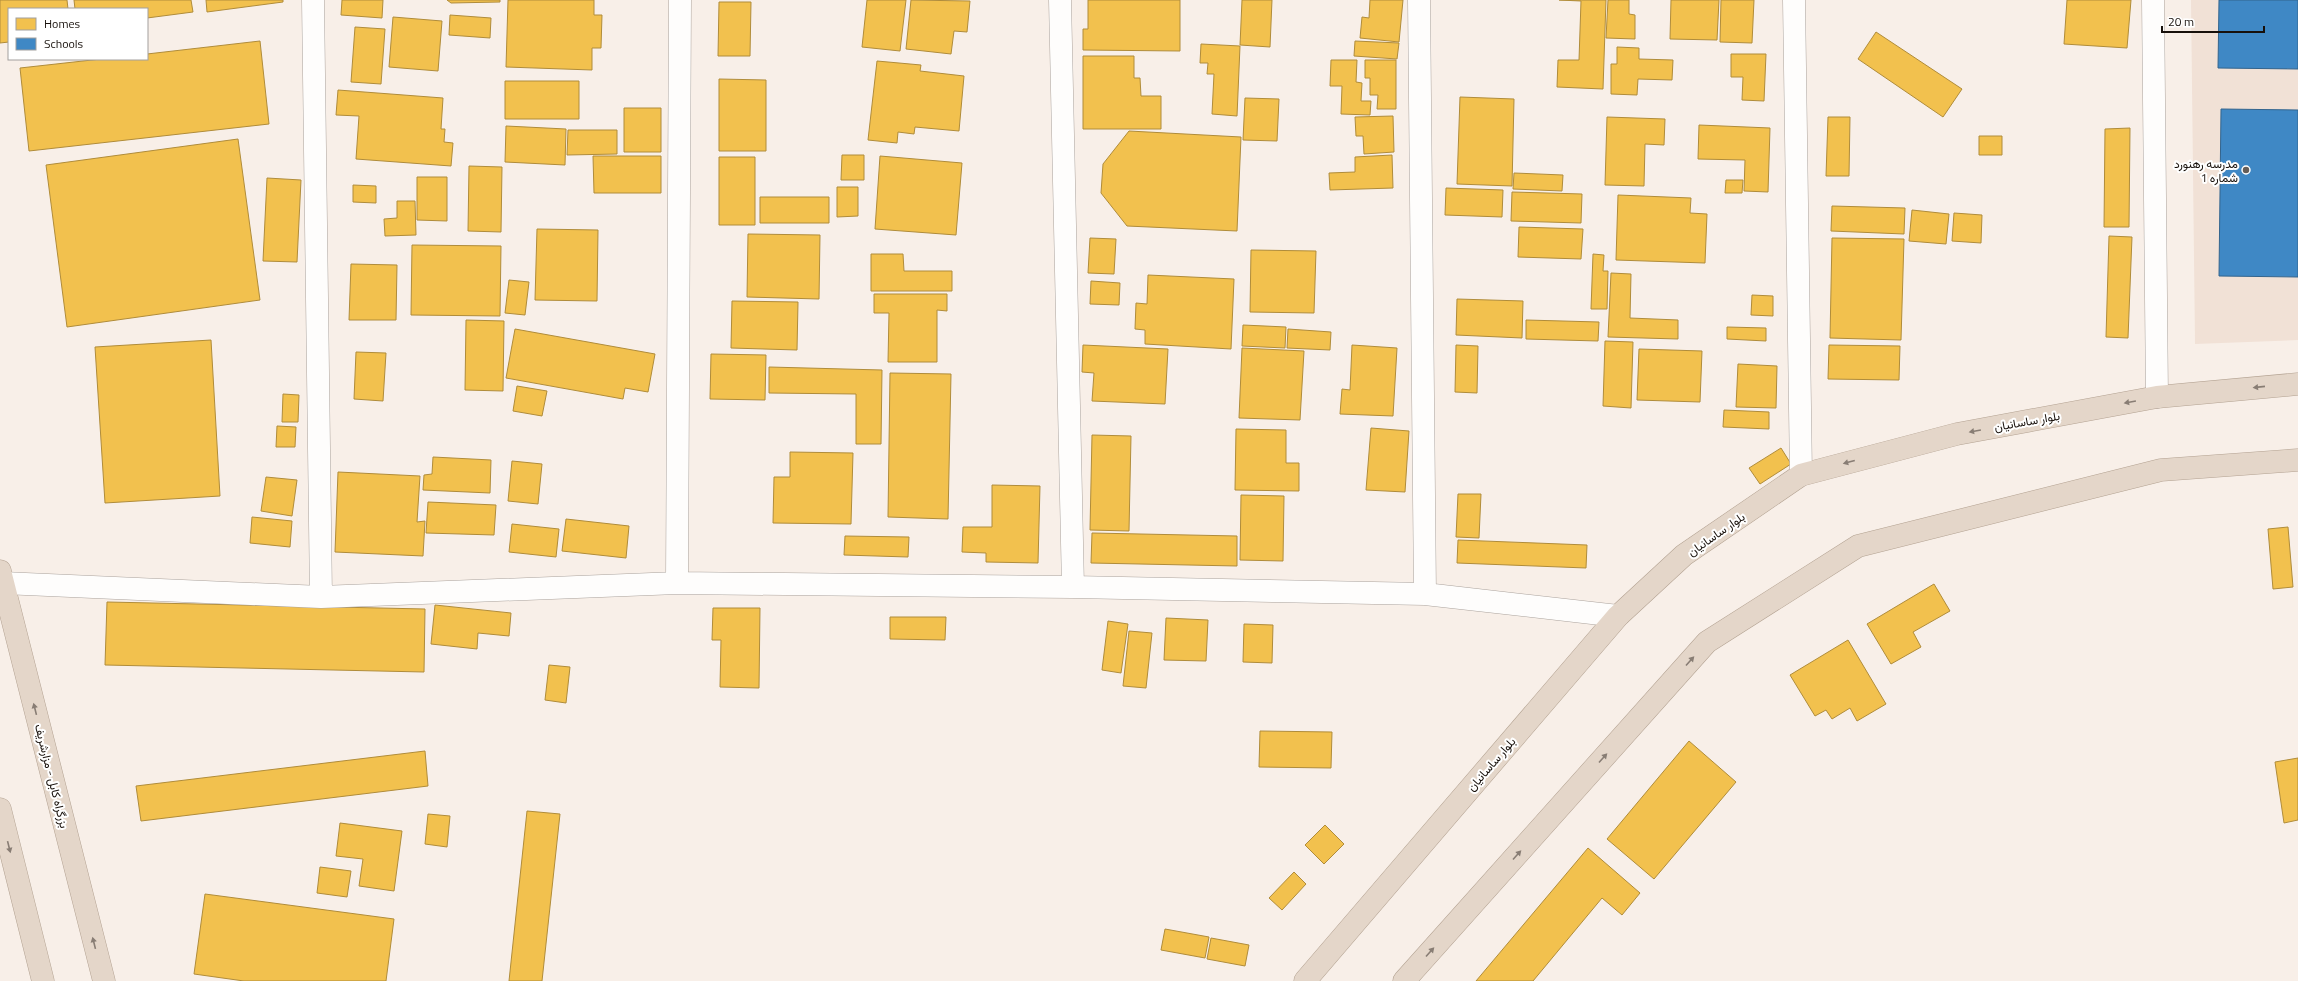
<svg xmlns="http://www.w3.org/2000/svg" width="2298" height="981" font-family="'Titillium Web',Vazirmatn,sans-serif">
	<style>
		.built { fill: #f1e1d6 }
		.homes { fill: #f2c14e; stroke: #b08c3a }
		.schools { fill: #3f88c5; stroke: #33648d }
		.lines { fill: none; stroke-linecap: round; stroke-linejoin: round }
		.street-casing { stroke: #aba39d; stroke-width: 23 }
		.highway-casing { stroke: #b3a292; stroke-width: 23 }
		.street { stroke: #fefdfc; stroke-width: 22 }
		.highway { stroke: #e4d6c9; stroke-width: 22 }
		.oneway { fill: #887d74 }
		.poi-dot { fill: #665e58; stroke: #fff; stroke-width: 1.5 }
		.labels { text-anchor: middle; dominant-baseline: central; stroke-width: 4; stroke-linejoin: round; paint-order: stroke }
		.poi-label { font-size: 12px; fill: #17100b; stroke: #fff; text-anchor: end }
		.street-label { font-size: 12px; fill: #17100b; stroke: #fff }
	</style>
	<rect width="100%" height="100%" fill="#f8efe8"/>
	<path class="built" d="M 2191,0 L 2298,0 L 2298,340 L 2195,344 Z"/>
	<path class="homes" d="M 0,0 L 67,0 L 68,9 L 9,9 L 9,42 L 0,43 Z
		M 74,0 L 191,0 L 193,12 L 147,18 L 147,9 L 75,9 Z
		M 206,0 L 283,0 L 283,2 L 207,12 Z
		M 342,0 L 383,0 L 382,18 L 341,15 Z
		M 447,0 L 500,0 L 500,2 L 451,3 Z
		M 508,0 L 594,0 L 594,15 L 602,15 L 601,48 L 592,48 L 592,70 L 506,67 Z
		M 867,0 L 906,0 L 900,51 L 862,47 Z
		M 911,0 L 970,1 L 967,32 L 954,31 L 951,54 L 906,49 Z
		M 1088,0 L 1180,0 L 1180,51 L 1083,50 L 1083,29 L 1088,29 Z
		M 1242,0 L 1272,0 L 1270,47 L 1240,45 Z
		M 1370,0 L 1403,0 L 1399,42 L 1360,38 L 1362,17 L 1369,18 Z
		M 1559,0 L 1606,0 L 1603,89 L 1557,87 L 1558,60 L 1579,60 L 1581,1 Z
		M 1608,0 L 1629,0 L 1629,14 L 1635,15 L 1635,39 L 1606,38 Z
		M 1671,0 L 1719,0 L 1717,40 L 1670,39 Z
		M 1721,0 L 1754,0 L 1752,43 L 1720,42 Z
		M 2067,0 L 2131,0 L 2127,48 L 2064,44 Z
		M 719,2 L 751,2 L 750,56 L 718,56 Z
		M 450,15 L 491,18 L 490,38 L 449,35 Z
		M 393,17 L 442,21 L 438,71 L 389,67 Z
		M 355,27 L 385,29 L 381,84 L 351,82 Z
		M 1876,32 L 1962,89 L 1943,117 L 1858,59 Z
		M 260,41 L 269,124 L 29,151 L 20,68 L 101,59 L 147,59 L 147,54 Z
		M 1355,41 L 1399,43 L 1397,59 L 1354,56 Z
		M 1201,44 L 1240,46 L 1237,116 L 1212,114 L 1214,74 L 1207,74 L 1208,63 L 1200,63 Z
		M 1617,47 L 1639,48 L 1639,59 L 1673,60 L 1672,80 L 1638,79 L 1637,95 L 1611,94 L 1611,64 L 1617,64 Z
		M 1731,54 L 1766,54 L 1764,101 L 1742,100 L 1743,77 L 1731,77 Z
		M 1083,56 L 1134,56 L 1134,78 L 1140,78 L 1141,96 L 1161,96 L 1161,129 L 1083,129 Z
		M 1331,60 L 1357,60 L 1356,82 L 1362,83 L 1361,101 L 1371,101 L 1370,115 L 1341,114 L 1342,86 L 1330,86 Z
		M 1365,60 L 1396,60 L 1396,109 L 1377,109 L 1378,95 L 1370,95 L 1370,78 L 1365,78 Z
		M 877,61 L 921,65 L 920,71 L 964,76 L 959,131 L 915,127 L 914,134 L 898,132 L 897,143 L 868,140 Z
		M 719,79 L 766,80 L 766,151 L 719,151 Z
		M 505,81 L 579,81 L 579,119 L 505,119 Z
		M 338,90 L 443,98 L 441,129 L 445,129 L 444,142 L 453,143 L 451,166 L 356,159 L 359,116 L 336,115 Z
		M 1460,97 L 1514,99 L 1512,186 L 1457,184 Z
		M 1245,98 L 1279,99 L 1277,141 L 1243,140 Z
		M 624,108 L 661,108 L 661,152 L 624,152 Z
		M 1393,116 L 1394,152 L 1364,154 L 1363,136 L 1356,136 L 1355,117 Z
		M 1607,117 L 1665,119 L 1664,145 L 1645,144 L 1644,186 L 1605,185 Z
		M 1828,117 L 1850,117 L 1849,176 L 1826,176 Z
		M 1699,125 L 1770,128 L 1768,192 L 1744,191 L 1745,160 L 1698,159 Z
		M 506,126 L 566,129 L 565,165 L 505,162 Z
		M 2130,128 L 2129,227 L 2104,227 L 2105,129 Z
		M 568,130 L 617,130 L 617,154 L 567,155 Z
		M 1129,131 L 1241,137 L 1237,231 L 1127,226 L 1101,193 L 1103,164 Z
		M 1979,136 L 2002,136 L 2002,155 L 1979,155 Z
		M 238,139 L 260,300 L 67,327 L 46,165 Z
		M 842,155 L 864,155 L 864,180 L 841,180 Z
		M 1392,155 L 1393,188 L 1330,190 L 1329,173 L 1355,172 L 1355,157 Z
		M 593,156 L 661,156 L 661,193 L 594,193 Z
		M 880,156 L 962,163 L 956,235 L 875,229 Z
		M 719,157 L 755,157 L 755,225 L 719,225 Z
		M 469,166 L 502,167 L 501,232 L 468,231 Z
		M 1514,173 L 1563,175 L 1562,191 L 1513,189 Z
		M 417,177 L 447,177 L 447,221 L 417,220 Z
		M 267,178 L 301,180 L 297,262 L 263,261 Z
		M 1726,180 L 1743,180 L 1742,193 L 1725,193 Z
		M 353,185 L 376,186 L 376,203 L 353,202 Z
		M 837,187 L 858,187 L 858,216 L 837,217 Z
		M 1446,188 L 1503,190 L 1502,217 L 1445,215 Z
		M 1512,192 L 1582,194 L 1581,223 L 1511,221 Z
		M 1618,195 L 1691,198 L 1690,213 L 1707,214 L 1705,263 L 1616,260 Z
		M 760,197 L 829,197 L 829,223 L 760,223 Z
		M 397,201 L 415,201 L 416,235 L 385,236 L 384,219 L 397,218 Z
		M 1832,206 L 1905,208 L 1904,234 L 1831,231 Z
		M 1912,210 L 1949,214 L 1946,244 L 1909,241 Z
		M 1954,213 L 1982,215 L 1981,243 L 1952,241 Z
		M 1519,227 L 1583,229 L 1581,259 L 1518,257 Z
		M 537,229 L 598,230 L 597,301 L 535,300 Z
		M 748,234 L 820,235 L 819,299 L 747,297 Z
		M 2109,236 L 2132,237 L 2128,338 L 2106,337 Z
		M 1090,238 L 1116,239 L 1114,274 L 1088,273 Z
		M 1832,238 L 1904,239 L 1901,340 L 1830,338 Z
		M 412,245 L 501,246 L 500,316 L 411,315 Z
		M 1251,250 L 1316,251 L 1314,313 L 1250,312 Z
		M 871,254 L 903,254 L 904,271 L 952,271 L 952,291 L 871,291 Z
		M 1593,254 L 1604,255 L 1603,271 L 1608,271 L 1607,309 L 1591,309 Z
		M 351,264 L 397,265 L 396,320 L 349,320 Z
		M 1611,273 L 1631,274 L 1630,318 L 1678,320 L 1678,339 L 1608,337 Z
		M 1148,275 L 1234,279 L 1231,349 L 1145,344 L 1145,330 L 1135,329 L 1136,303 L 1147,304 Z
		M 509,280 L 529,282 L 525,315 L 505,313 Z
		M 1091,281 L 1120,283 L 1119,305 L 1090,304 Z
		M 874,294 L 947,294 L 947,311 L 937,310 L 937,362 L 888,362 L 889,313 L 874,313 Z
		M 1752,295 L 1773,296 L 1773,316 L 1751,315 Z
		M 1457,299 L 1523,301 L 1522,338 L 1456,335 Z
		M 732,301 L 798,302 L 797,350 L 731,348 Z
		M 466,320 L 504,321 L 503,391 L 465,390 Z
		M 1526,320 L 1599,322 L 1598,341 L 1526,339 Z
		M 1243,325 L 1286,327 L 1285,348 L 1242,346 Z
		M 1727,327 L 1766,328 L 1766,341 L 1727,339 Z
		M 515,329 L 655,354 L 648,392 L 625,388 L 623,399 L 506,378 Z
		M 1288,329 L 1331,332 L 1330,350 L 1287,348 Z
		M 211,340 L 220,496 L 105,503 L 95,347 Z
		M 1605,341 L 1633,342 L 1631,408 L 1603,406 Z
		M 1083,345 L 1168,349 L 1165,404 L 1092,401 L 1094,373 L 1082,372 Z
		M 1352,345 L 1397,348 L 1393,416 L 1340,414 L 1342,389 L 1350,390 Z
		M 1456,345 L 1478,346 L 1477,393 L 1455,392 Z
		M 1829,345 L 1900,346 L 1899,380 L 1828,379 Z
		M 1242,348 L 1304,351 L 1300,420 L 1239,418 Z
		M 1639,349 L 1702,351 L 1700,402 L 1637,400 Z
		M 356,352 L 386,353 L 383,401 L 354,399 Z
		M 711,354 L 766,355 L 765,400 L 710,399 Z
		M 1738,364 L 1777,366 L 1776,408 L 1736,407 Z
		M 769,367 L 882,370 L 881,444 L 856,444 L 856,394 L 769,393 Z
		M 890,373 L 951,374 L 948,519 L 888,517 Z
		M 517,386 L 547,391 L 542,416 L 513,411 Z
		M 283,394 L 299,395 L 298,422 L 282,422 Z
		M 1724,410 L 1769,412 L 1769,429 L 1723,427 Z
		M 277,426 L 296,427 L 295,447 L 276,447 Z
		M 1371,428 L 1409,431 L 1405,492 L 1366,490 Z
		M 1236,429 L 1286,430 L 1286,463 L 1299,463 L 1299,491 L 1235,490 Z
		M 1092,435 L 1131,436 L 1129,531 L 1090,530 Z
		M 1781,448 L 1791,464 L 1760,484 L 1749,468 Z
		M 790,452 L 853,453 L 851,524 L 773,523 L 774,477 L 790,477 Z
		M 433,457 L 491,460 L 490,493 L 423,490 L 424,475 L 432,474 Z
		M 512,461 L 542,464 L 538,504 L 508,501 Z
		M 338,472 L 420,476 L 417,522 L 425,521 L 423,556 L 335,552 Z
		M 266,477 L 297,480 L 292,516 L 261,511 Z
		M 992,485 L 1040,486 L 1038,563 L 986,562 L 986,553 L 962,552 L 963,527 L 992,527 Z
		M 1458,494 L 1481,494 L 1479,538 L 1456,537 Z
		M 1241,495 L 1284,496 L 1283,561 L 1240,560 Z
		M 428,502 L 496,505 L 494,535 L 426,533 Z
		M 252,517 L 292,521 L 290,547 L 250,543 Z
		M 566,519 L 629,526 L 626,558 L 562,551 Z
		M 512,524 L 559,529 L 556,557 L 509,552 Z
		M 2288,527 L 2293,587 L 2273,589 L 2268,529 Z
		M 1092,533 L 1237,536 L 1237,566 L 1091,563 Z
		M 845,536 L 909,537 L 908,557 L 844,555 Z
		M 1458,540 L 1587,545 L 1586,568 L 1457,563 Z
		M 1934,584 L 1950,611 L 1913,632 L 1921,647 L 1891,664 L 1867,624 Z
		M 107,602 L 425,609 L 424,672 L 105,665 Z
		M 435,605 L 511,613 L 509,636 L 478,633 L 477,649 L 431,644 Z
		M 713,608 L 760,608 L 759,688 L 720,687 L 721,640 L 712,640 Z
		M 890,617 L 946,617 L 945,640 L 890,639 Z
		M 1166,618 L 1208,620 L 1206,661 L 1164,660 Z
		M 1108,621 L 1128,624 L 1121,673 L 1102,670 Z
		M 1244,624 L 1273,625 L 1272,663 L 1243,662 Z
		M 1129,631 L 1152,633 L 1146,688 L 1123,686 Z
		M 1848,640 L 1886,704 L 1857,721 L 1850,708 L 1832,719 L 1826,710 L 1815,716 L 1790,675 Z
		M 549,665 L 570,667 L 566,703 L 545,700 Z
		M 1260,731 L 1332,732 L 1331,768 L 1259,767 Z
		M 1689,741 L 1736,782 L 1654,879 L 1607,839 Z
		M 425,751 L 428,786 L 141,821 L 136,786 Z
		M 2298,758 L 2298,820 L 2284,823 L 2275,762 Z
		M 527,811 L 560,814 L 542,981 L 509,981 Z
		M 428,814 L 450,816 L 447,847 L 425,844 Z
		M 340,823 L 402,831 L 394,891 L 359,886 L 363,859 L 336,856 Z
		M 1325,825 L 1344,844 L 1324,864 L 1305,845 Z
		M 1588,848 L 1640,893 L 1622,915 L 1602,898 L 1533,981 L 1476,981 Z
		M 320,867 L 351,871 L 347,897 L 317,893 Z
		M 1294,872 L 1306,884 L 1282,910 L 1269,898 Z
		M 205,894 L 394,919 L 386,981 L 244,981 L 194,974 Z
		M 1165,929 L 1209,937 L 1205,958 L 1161,950 Z
		M 1211,938 L 1249,945 L 1245,966 L 1207,959 Z"/>
	<path class="schools" d="M 2219,0 L 2298,0 L 2298,69 L 2218,68 Z
		M 2221,109 L 2298,110 L 2298,277 L 2219,276 Z"/>
	<g class="lines">
		<g class="street-casing">
			<path id="street" d="M 313,0 L 321,597
				M 1060,0 L 1073,587
				M 1419,0 L 1425,594
				M 1794,0 L 1801,475
				M 2153,0 L 2157,397
				M 3,583 L 321,597 L 677,583 L 1073,587 L 1425,594 L 1618,616
				M 677,583 L 680,0"/>
		</g>
		<g class="highway-casing">
			<path id="highway" d="M 0,571 L 104,981
				M 0,809 L 43,981
				M 1305,981 L 1618,616 L 1684,555 L 1801,475 L 1957,434 L 2157,397 L 2298,384
				M 1404,981 L 1707,642 L 1858,546 L 2161,470 L 2298,460"/>
		</g>
		<use href="#street" class="street"/>
		<use href="#highway" class="highway"/>
	</g>
	<defs><path id="oneway-solid" d="M-6-.8H1V-3.2L6.5 0L1 3.2V.8H-6Z"/></defs>
	<g class="oneway">
		<use href="#oneway-solid" transform="translate(2259 387) rotate(174)"/>
		<use href="#oneway-solid" transform="translate(2130 402) rotate(170)"/>
		<use href="#oneway-solid" transform="translate(1975 431) rotate(170)"/>
		<use href="#oneway-solid" transform="translate(1849 462) rotate(165)"/>
		<use href="#oneway-solid" transform="translate(1690 661) rotate(-48)"/>
		<use href="#oneway-solid" transform="translate(35 709) rotate(-104)"/>
		<use href="#oneway-solid" transform="translate(1603 758) rotate(-48)"/>
		<use href="#oneway-solid" transform="translate(9 847) rotate(76)"/>
		<use href="#oneway-solid" transform="translate(1517 855) rotate(-48)"/>
		<use href="#oneway-solid" transform="translate(94 943) rotate(-104)"/>
		<use href="#oneway-solid" transform="translate(1430 952) rotate(-48)"/>
	</g>
	<circle class="poi-dot" cx="2246" cy="170" r="4"/>
	<g class="labels">
		<g class="poi-label">
			<text x="2238" y="163">مدرسه رهنورد<tspan x="2238" dy="14">شماره 1</tspan></text>
		</g>
		<g class="street-label">
			<text transform="translate(2027 421) rotate(-10)">بلوار ساسانیان</text>
			<text transform="translate(1716 534) rotate(-35)">بلوار ساسانیان</text>
			<text transform="translate(1491 764) rotate(-49)">بلوار ساسانیان</text>
			<text transform="translate(52 776) rotate(76)">بزرگراه کابل - مزارشریف</text>
		</g>
	</g>
	<rect x="8" y="8" width="140" height="52" fill="#ffffff" stroke="#a29f9d"/>
	<rect x="16" y="18" width="20" height="12" fill="#f2c14e" stroke="#a29f9d"/>
	<text x="44" y="28" font-size="12" fill="#17100b">Homes</text>
	<rect x="16" y="38" width="20" height="12" fill="#3f88c5" stroke="#a29f9d"/>
	<text x="44" y="48" font-size="12" fill="#17100b">Schools</text>
	<path d="M2162 26v6h102v-6" fill="none" stroke="#17100b" stroke-width="2"/>
	<text x="2168" y="26" font-size="12" fill="#17100b" stroke="#ffffff" stroke-width="3" paint-order="stroke">20 m</text>
</svg>
